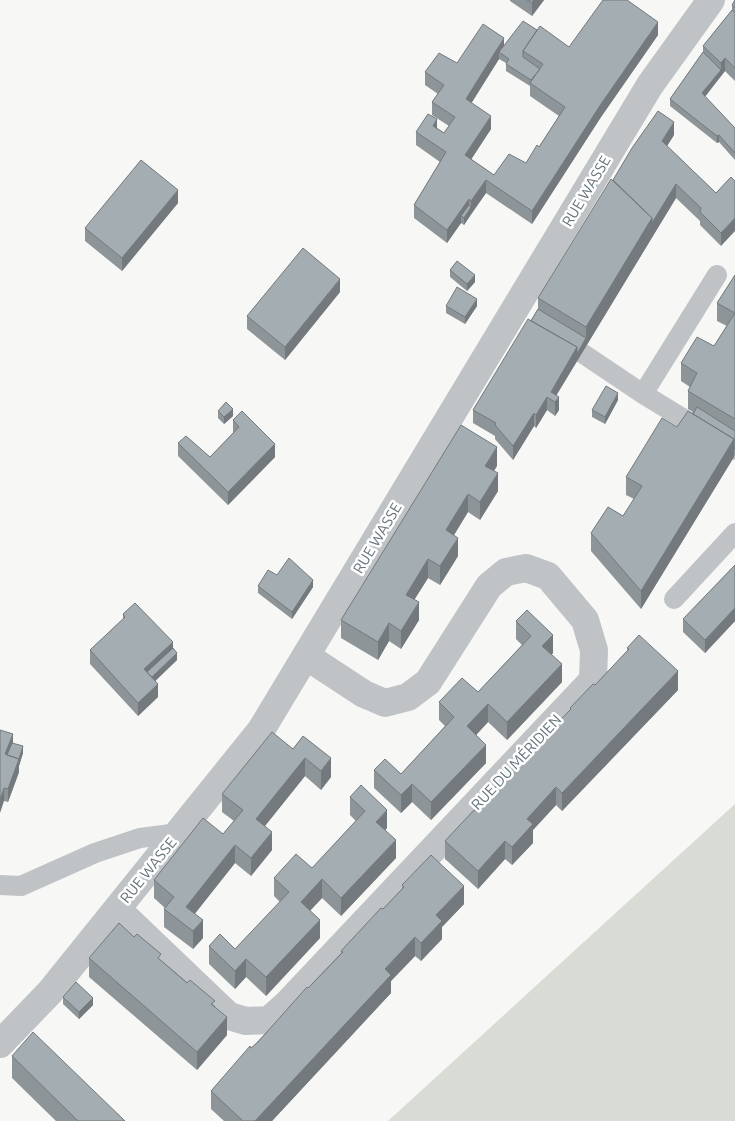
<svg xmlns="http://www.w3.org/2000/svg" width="735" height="1121" font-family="Ubuntu,sans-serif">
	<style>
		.green { fill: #d8dcd5 }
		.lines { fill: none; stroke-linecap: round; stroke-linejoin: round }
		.service { stroke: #bfc3c6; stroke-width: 20 }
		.minor { stroke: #bfc3c6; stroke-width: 28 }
		.wall { fill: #8d9598; fill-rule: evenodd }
		.shaded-wall { fill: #73797c }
		.building { fill: #a4adb1; stroke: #73797c }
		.labels { text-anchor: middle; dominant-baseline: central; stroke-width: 5; stroke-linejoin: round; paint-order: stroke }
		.street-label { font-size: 15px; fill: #65757d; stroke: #fff }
	</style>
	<rect width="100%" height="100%" fill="#f7f7f5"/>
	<path class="green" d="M 735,804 L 735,1121 L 388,1121 Z"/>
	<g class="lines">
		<path class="service" d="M 582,353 L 643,394 L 717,275
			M 643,394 L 735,450
			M 674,599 L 735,533
			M 0,885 L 21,886 L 95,853 L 140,838 L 179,833"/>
		<path class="minor" d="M 117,909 L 229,1016 L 246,1021 L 269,1020 L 286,1005 L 593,680 L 594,650 L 585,620 L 548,576 L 526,568 L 506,572 L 489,586 L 428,682 L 408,697 L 385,703 L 364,694 L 306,656
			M 0,1044 L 50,992 L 261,730 L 650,85 L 711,0"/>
	</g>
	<path class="wall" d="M 510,0 L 544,0 L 532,16 L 510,1 Z
		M 735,0 L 735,81 L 725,71 L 705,97 L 735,128 L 735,160 L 719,142 L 717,143 L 670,106 L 670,99 L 703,52 L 703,46 L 732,10 L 732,5 Z
		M 537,30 L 569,47 L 658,35 L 601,117 L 532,224 L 486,193 L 464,225 L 461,223 L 447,243 L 414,218 L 414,205 L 440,162 L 416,145 L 416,132 L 437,128 L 444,133 L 449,126 L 432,115 L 432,102 L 438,94 L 425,85 L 425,72 L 457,63 L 504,46 ZM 499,59 L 506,63 L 506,71 L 530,86 L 530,96 L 559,116 L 539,147 L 526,163 L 494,175 L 471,159 L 491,129 L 471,103 Z
		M 674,135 L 667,146 L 716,193 L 731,177 L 721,246 L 700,225 L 700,221 L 676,198 L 556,395 L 559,410 L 555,416 L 547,410 L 536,428 L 534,426 L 513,460 L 495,439 L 495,436 L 473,423 L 473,410 L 538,309 L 538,298 L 613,180 Z
		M 178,203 L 122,271 L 85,241 L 85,228 Z
		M 450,270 L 475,282 L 467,291 L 450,277 Z
		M 735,275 L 735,455 L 641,609 L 591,551 L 591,533 L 623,516 L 634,499 L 626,495 L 626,477 L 677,427 L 693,412 L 688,409 L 688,391 L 690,387 L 681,381 L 681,363 L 714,346 L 727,326 L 717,321 L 717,303 Z
		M 340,292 L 285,360 L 247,329 L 247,316 Z
		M 446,306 L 477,306 L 465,324 L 446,313 Z
		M 618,400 L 605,424 L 592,417 L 592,410 Z
		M 218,411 L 233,416 L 224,424 L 218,418 Z
		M 233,420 L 275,457 L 228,505 L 178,456 L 178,443 L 210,457 L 233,433 Z
		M 497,466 L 494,471 L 498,491 L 480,520 L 468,512 L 454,535 L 458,556 L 440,585 L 428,578 L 414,600 L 419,620 L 401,649 L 389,641 L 378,660 L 341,638 L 341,620 Z
		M 735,565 L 735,621 L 705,653 L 683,632 L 683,619 Z
		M 277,575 L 313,587 L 292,619 L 258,593 L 258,586 Z
		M 123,614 L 173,648 L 177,660 L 155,681 L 158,697 L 138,716 L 90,664 L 90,650 L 123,619 Z
		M 516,621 L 553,653 L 551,655 L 562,682 L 507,740 L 488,722 L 476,735 L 486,763 L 431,820 L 412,802 L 401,813 L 374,788 L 374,770 L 401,774 L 445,726 L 439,720 L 439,702 L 478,692 L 522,645 L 516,639 Z
		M 627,648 L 678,690 L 562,811 L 556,805 L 533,830 L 533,843 L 512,865 L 505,859 L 478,889 L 445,859 L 445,841 L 476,811 L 495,791 L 495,787 L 570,711 L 570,708 L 595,685 L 627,651 Z
		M 0,730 L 23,753 L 19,766 L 19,772 L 8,802 L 4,801 Z
		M 293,749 L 331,777 L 321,790 L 305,776 L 265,826 L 272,850 L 251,876 L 235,863 L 195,913 L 203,938 L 193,949 L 164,927 L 164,909 L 165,908 L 154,898 L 154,880 L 223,834 L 234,821 L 222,812 L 222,794 Z
		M 350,797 L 387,828 L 385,830 L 396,858 L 341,916 L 322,898 L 310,911 L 320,938 L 266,996 L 246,977 L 235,989 L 209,964 L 209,946 L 235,949 L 280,902 L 274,896 L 274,878 L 312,868 L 356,821 L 350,815 Z
		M 402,885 L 464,904 L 442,927 L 442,939 L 421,961 L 415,956 L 391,981 L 391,993 L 272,1121 L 224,1121 L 211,1109 L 211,1091 L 341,953 L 341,951 L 383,909 L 402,889 Z
		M 89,958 L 161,960 L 215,1006 L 227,1035 L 197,1070 L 89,977 Z
		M 63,997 L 93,1005 L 79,1019 L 63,1004 Z
		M 12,1056 L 125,1121 L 56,1121 L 12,1078 Z"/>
	<path class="shaded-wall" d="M 534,0 L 544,0 L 532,16 L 532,3 Z
		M 658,22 L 658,35 L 601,117 L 532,224 L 532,211 L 601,104 Z
		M 504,38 L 504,51 L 499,52 L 499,59 L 466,112 L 466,99 Z
		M 725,58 L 725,71 L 702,100 L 702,93 L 721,70 L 721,63 Z
		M 491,116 L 491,129 L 465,169 L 465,155 Z
		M 437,119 L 437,132 L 433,126 Z
		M 674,122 L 674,135 L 662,154 L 662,141 Z
		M 719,135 L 719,142 L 717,143 L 717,136 Z
		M 486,180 L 486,193 L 471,214 L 471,201 Z
		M 676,184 L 676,198 L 553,401 L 551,392 L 577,347 L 586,338 L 586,327 L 652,218 Z
		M 178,190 L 178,203 L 122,271 L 122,258 Z
		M 469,199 L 469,210 L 471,207 L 471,214 L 464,225 L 464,218 L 461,216 L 461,223 L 447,243 L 447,230 Z
		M 735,218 L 735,231 L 721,246 L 721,233 Z
		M 475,275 L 475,282 L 467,291 L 467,284 Z
		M 340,279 L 340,292 L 285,360 L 285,347 Z
		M 477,299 L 477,306 L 465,324 L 465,317 Z
		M 618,393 L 618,400 L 605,424 L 605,417 Z
		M 547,397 L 547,410 L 536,428 L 536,415 Z
		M 559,397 L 559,410 L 555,416 L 555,402 Z
		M 233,409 L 233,416 L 224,424 L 224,417 Z
		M 534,413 L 534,426 L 513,460 L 513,446 Z
		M 734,439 L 734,457 L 641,609 L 641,591 Z
		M 275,444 L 275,457 L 228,505 L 228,492 Z
		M 497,447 L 497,466 L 485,484 L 485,466 Z
		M 498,473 L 498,491 L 480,520 L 480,502 Z
		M 468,494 L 468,512 L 446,548 L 446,530 Z
		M 458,538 L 458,556 L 440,585 L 440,566 Z
		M 428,559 L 428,578 L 406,613 L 406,595 Z
		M 313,580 L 313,587 L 292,619 L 292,612 Z
		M 419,602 L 419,620 L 401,649 L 401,631 Z
		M 735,608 L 735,621 L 705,653 L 705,640 Z
		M 389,623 L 389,641 L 378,660 L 378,642 Z
		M 553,635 L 553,653 L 542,664 L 542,646 Z
		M 173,642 L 173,655 L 147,679 L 144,669 Z
		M 177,653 L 177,660 L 149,687 L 149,680 Z
		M 562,664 L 562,682 L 507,740 L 507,722 Z
		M 678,671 L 678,690 L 562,811 L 562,793 Z
		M 158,684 L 158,697 L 138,716 L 138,703 Z
		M 488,704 L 488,722 L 467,745 L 467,726 Z
		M 13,734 L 13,747 L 8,761 L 5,754 Z
		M 486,745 L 486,763 L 431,820 L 431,802 Z
		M 23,746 L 23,753 L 19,766 L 19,772 L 8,802 L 8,789 Z
		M 305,758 L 305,776 L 256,837 L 256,819 Z
		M 331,758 L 331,777 L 321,790 L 321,771 Z
		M 412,784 L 412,802 L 401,813 L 401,795 Z
		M 556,787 L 556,805 L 533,830 L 533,843 L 512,865 L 512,847 L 527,819 Z
		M 4,788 L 4,801 L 0,813 L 0,800 Z
		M 387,810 L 387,828 L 376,840 L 376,822 Z
		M 272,832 L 272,850 L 251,876 L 251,858 Z
		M 396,840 L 396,858 L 341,916 L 341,898 Z
		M 505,841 L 505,859 L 478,889 L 478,871 Z
		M 235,845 L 235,863 L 186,925 L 186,907 Z
		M 322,879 L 322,898 L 301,920 L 301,902 Z
		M 464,886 L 464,904 L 442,927 L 442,939 L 421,961 L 421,943 L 436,915 Z
		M 203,920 L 203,938 L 193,949 L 193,931 Z
		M 320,920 L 320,938 L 266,996 L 266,977 Z
		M 415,937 L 415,956 L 391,981 L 391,993 L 272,1121 L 255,1121 L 385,969 Z
		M 246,959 L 246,977 L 235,989 L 235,971 Z
		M 93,998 L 93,1005 L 79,1019 L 79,1012 Z
		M 227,1017 L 227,1035 L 197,1070 L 197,1052 Z"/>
	<path class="building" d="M 527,0 L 534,0 L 532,3 Z
		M 603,0 L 627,0 L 658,22 L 601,104 L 532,211 L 486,180 L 471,201 L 469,199 L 447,230 L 414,205 L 446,152 L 416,132 L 428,114 L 437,119 L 433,126 L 444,133 L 455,117 L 432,102 L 444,85 L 425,72 L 439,53 L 457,63 L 483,24 L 504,38 L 466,99 L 491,116 L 465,155 L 494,175 L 509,154 L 526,163 L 537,145 L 539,147 L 565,107 L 530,83 L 543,64 L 523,51 L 540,26 L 569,47 Z
		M 735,0 L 735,8 L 732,5 Z
		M 732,10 L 735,13 L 735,68 L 725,58 L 721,63 L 703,46 Z
		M 523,21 L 537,30 L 523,51 L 523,57 L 540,69 L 531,80 L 506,64 L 509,59 L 499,52 Z
		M 703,52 L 721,70 L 702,93 L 735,128 L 735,153 L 719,135 L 717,136 L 670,99 Z
		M 658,111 L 674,122 L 662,141 L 716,193 L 731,177 L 735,181 L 735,218 L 721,233 L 700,212 L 701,208 L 676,184 L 652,223 L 652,218 L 613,180 L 632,148 Z
		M 141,160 L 178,190 L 122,258 L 85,228 Z
		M 611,179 L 652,218 L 586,327 L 538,298 Z
		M 469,205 L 471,207 L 464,218 L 461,216 Z
		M 303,248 L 340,279 L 285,347 L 247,316 Z
		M 457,261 L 475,275 L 467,284 L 450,270 Z
		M 735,275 L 735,313 L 717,303 Z
		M 457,287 L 477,299 L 465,317 L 446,306 Z
		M 538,309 L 586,338 L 577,354 L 577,347 L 531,321 Z
		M 735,313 L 735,419 L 688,391 L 697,373 L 681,363 L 697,337 L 714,346 Z
		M 528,319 L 577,347 L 551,392 L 559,397 L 555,402 L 547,397 L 536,415 L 534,413 L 513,446 L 495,425 L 496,423 L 473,410 Z
		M 606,386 L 618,393 L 605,417 L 592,410 Z
		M 226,402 L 233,409 L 224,417 L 218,411 Z
		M 697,407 L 735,431 L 735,448 L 734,450 L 734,439 L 693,414 Z
		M 242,411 L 275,444 L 228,492 L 178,443 L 186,436 L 210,457 L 239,427 L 233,420 Z
		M 688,411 L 734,439 L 641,591 L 591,533 L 608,507 L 623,516 L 642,486 L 626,477 L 662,418 L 677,427 Z
		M 461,425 L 497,447 L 485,466 L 498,473 L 480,502 L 468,494 L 446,530 L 458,538 L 440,566 L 428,559 L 406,595 L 419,602 L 401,631 L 389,623 L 378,642 L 341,620 Z
		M 289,558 L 313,580 L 292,612 L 258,586 L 268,570 L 277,575 Z
		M 735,565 L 735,608 L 705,640 L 683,619 Z
		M 135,603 L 173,642 L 144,669 L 158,684 L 138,703 L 90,650 L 125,617 L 123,614 Z
		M 527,610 L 553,635 L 542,646 L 562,664 L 507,722 L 488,704 L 467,726 L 486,745 L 431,802 L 412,784 L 401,795 L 374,770 L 385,759 L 401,774 L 454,717 L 439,702 L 462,678 L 478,692 L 531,636 L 516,621 Z
		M 639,635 L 678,671 L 562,793 L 556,787 L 527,819 L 533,824 L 512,847 L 505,841 L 478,871 L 445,841 L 474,810 L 476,811 L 496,789 L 495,787 L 571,709 L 570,708 L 593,684 L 595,685 L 629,649 L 627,648 Z
		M 173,648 L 177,653 L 152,677 L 147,672 Z
		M 0,730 L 13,734 L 5,754 L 19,759 L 8,789 L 4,788 L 0,800 Z
		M 272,732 L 293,749 L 303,736 L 331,758 L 321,771 L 305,758 L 256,819 L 272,832 L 251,858 L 235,845 L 186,907 L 203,920 L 193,931 L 164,909 L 174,897 L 154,880 L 203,818 L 223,834 L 243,810 L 222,794 Z
		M 12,743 L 23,746 L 19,759 L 7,755 Z
		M 361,785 L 387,810 L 376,822 L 396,840 L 341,898 L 322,879 L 301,902 L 320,920 L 266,977 L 246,959 L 235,971 L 209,946 L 220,934 L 235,949 L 289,892 L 274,878 L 296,854 L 312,868 L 365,811 L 350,797 Z
		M 431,855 L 464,886 L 436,915 L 442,921 L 421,943 L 415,937 L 385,969 L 391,975 L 255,1121 L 243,1121 L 211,1091 L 250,1046 L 251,1048 L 258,1042 L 307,987 L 308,988 L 313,983 L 343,952 L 341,951 L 381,908 L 383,909 L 404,887 L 402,885 Z
		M 119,923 L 134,937 L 137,934 L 161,954 L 158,958 L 187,983 L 190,980 L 215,1001 L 211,1004 L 227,1017 L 197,1052 L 89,958 Z
		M 76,982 L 93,998 L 79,1012 L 63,997 Z
		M 33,1032 L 125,1121 L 78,1121 L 12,1056 Z"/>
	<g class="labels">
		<g class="street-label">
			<text transform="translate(586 191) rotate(-59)">RUE WASSE</text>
			<text transform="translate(377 538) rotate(-59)">RUE WASSE</text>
			<text transform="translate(516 762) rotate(-47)">RUE DU MÉRIDIEN</text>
			<text transform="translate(148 870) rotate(-51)">RUE WASSE</text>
		</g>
	</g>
</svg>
